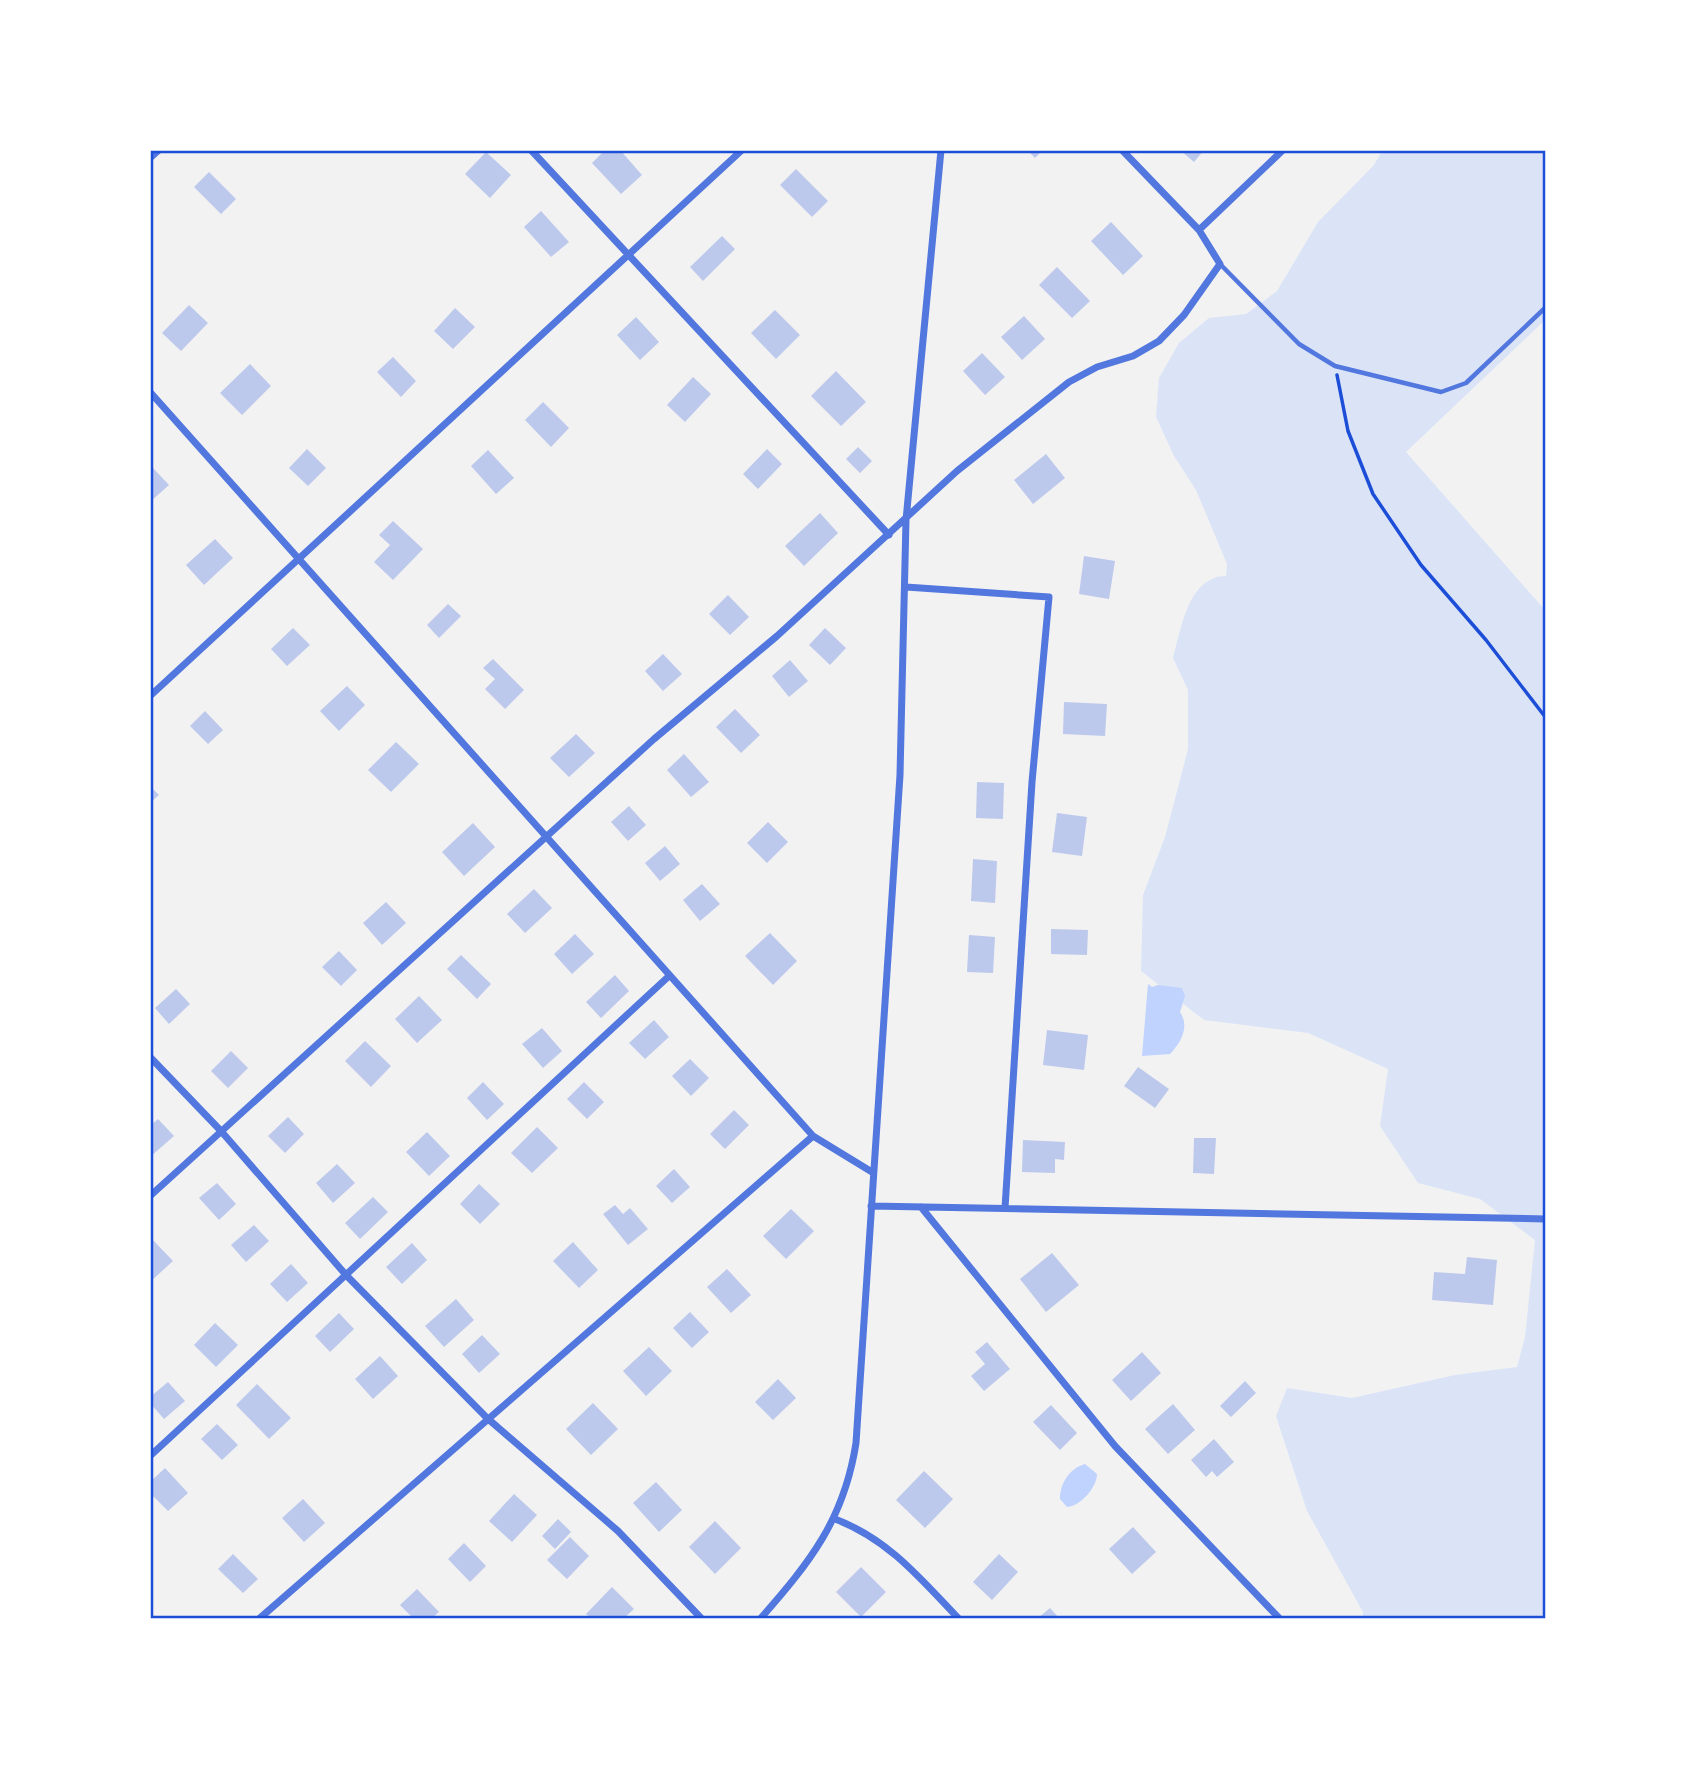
<svg xmlns="http://www.w3.org/2000/svg" width="1696" height="1769" font-family="Lato,sans-serif">
	<style>
		.green { fill: #dbe4f7 }
		.water { fill: #bfd3fe }
		.building { fill: #bdc9ec }
		.lines { fill: none; stroke-linecap: round; stroke-linejoin: round }
		.path { stroke: #1d4ed8; stroke-width: 3.5 }
		.service { stroke: #5277de; stroke-width: 4.5 }
		.minor { stroke: #5277de; stroke-width: 7 }
		.neatline { fill: none; stroke: #1d4ed8; stroke-width: 2.5 }
	</style>
	<rect width="100%" height="100%" fill="#f2f2f2"/>
	<path class="green" d="M 1382,151 L 1545,151 L 1545,320 L 1406,452 L 1545,610 L 1545,1618 L 1363,1618 L 1363,1612 L 1307,1511 L 1276,1416 L 1287,1388 L 1352,1398 L 1455,1375 L 1517,1367 L 1525,1337 L 1535,1240 L 1480,1199 L 1418,1183 L 1380,1126 L 1388,1069 L 1308,1033 L 1204,1020 L 1141,971 L 1143,895 L 1165,837 L 1188,749 L 1188,690 L 1173,658 C 1181,630 1188,576 1226,576 L 1227,564 L 1196,490 L 1174,456 L 1156,417 L 1159,378 L 1179,343 L 1209,318 L 1246,314 L 1277,291 L 1318,222 L 1374,165 Z"/>
	<path class="water" d="M 1148,984 L 1152,987 L 1158,985 L 1182,988 L 1185,996 L 1180,1012 C 1190,1027 1181,1042 1170,1054 L 1142,1056 Z
		M 1085,1464 L 1097,1474 C 1097,1487 1081,1506 1067,1507 L 1060,1499 C 1060,1483 1070,1468 1085,1464 Z"/>
	<path class="building" d="M 605,150 L 620,150 L 642,175 L 621,194 L 592,163 Z
		M 1027,150 L 1043,150 L 1035,158 Z
		M 1180,150 L 1204,150 L 1194,162 Z
		M 486,152 L 511,175 L 490,198 L 465,174 Z
		M 796,169 L 828,201 L 812,217 L 780,185 Z
		M 209,172 L 236,199 L 221,214 L 194,187 Z
		M 541,211 L 569,242 L 551,257 L 524,227 Z
		M 1111,222 L 1143,256 L 1123,275 L 1091,241 Z
		M 722,236 L 735,249 L 703,281 L 690,267 Z
		M 1057,267 L 1090,301 L 1072,318 L 1039,285 Z
		M 189,305 L 208,323 L 181,351 L 162,333 Z
		M 455,308 L 475,327 L 453,349 L 434,331 Z
		M 775,310 L 800,335 L 776,359 L 751,333 Z
		M 1024,316 L 1045,339 L 1022,360 L 1001,337 Z
		M 636,317 L 659,342 L 640,360 L 617,335 Z
		M 982,353 L 1005,377 L 985,395 L 963,371 Z
		M 393,357 L 416,381 L 401,397 L 377,372 Z
		M 250,364 L 271,386 L 242,415 L 220,393 Z
		M 836,371 L 866,402 L 841,426 L 811,396 Z
		M 693,377 L 711,394 L 685,422 L 667,405 Z
		M 543,402 L 569,428 L 551,447 L 525,420 Z
		M 858,447 L 872,461 L 860,473 L 846,459 Z
		M 307,449 L 326,468 L 308,486 L 289,468 Z
		M 767,449 L 782,464 L 758,489 L 743,474 Z
		M 488,450 L 514,478 L 496,494 L 471,466 Z
		M 1046,454 L 1065,478 L 1033,504 L 1014,480 Z
		M 152,467 L 169,485 L 150,502 L 150,468 Z
		M 820,513 L 838,533 L 804,566 L 785,546 Z
		M 393,521 L 423,549 L 393,580 L 374,562 L 390,545 L 379,535 Z
		M 215,539 L 233,558 L 204,585 L 186,565 Z
		M 1084,556 L 1115,561 L 1109,599 L 1079,594 Z
		M 728,595 L 749,617 L 730,635 L 709,614 Z
		M 448,604 L 461,616 L 439,638 L 427,625 Z
		M 293,628 L 310,645 L 287,666 L 271,649 Z
		M 825,628 L 846,648 L 830,665 L 809,645 Z
		M 663,654 L 682,674 L 663,691 L 645,671 Z
		M 493,659 L 524,690 L 505,709 L 485,689 L 495,679 L 483,668 Z
		M 790,660 L 808,681 L 789,697 L 772,676 Z
		M 347,686 L 365,705 L 339,731 L 320,711 Z
		M 1064,702 L 1107,704 L 1105,736 L 1063,734 Z
		M 735,709 L 760,735 L 741,753 L 716,727 Z
		M 205,711 L 223,730 L 208,744 L 190,726 Z
		M 576,734 L 595,753 L 569,777 L 550,758 Z
		M 396,742 L 419,764 L 391,792 L 368,770 Z
		M 684,754 L 709,782 L 691,797 L 667,770 Z
		M 977,782 L 1004,783 L 1003,819 L 976,818 Z
		M 150,786 L 159,795 L 150,803 Z
		M 629,806 L 646,825 L 628,841 L 611,822 Z
		M 1057,813 L 1087,817 L 1082,856 L 1052,852 Z
		M 768,822 L 788,842 L 767,863 L 747,843 Z
		M 473,823 L 495,847 L 464,876 L 442,852 Z
		M 665,846 L 680,864 L 660,881 L 645,863 Z
		M 973,859 L 997,861 L 995,903 L 971,901 Z
		M 702,884 L 720,904 L 700,921 L 683,900 Z
		M 534,889 L 552,908 L 525,933 L 507,914 Z
		M 386,902 L 406,923 L 382,945 L 363,923 Z
		M 1051,929 L 1088,930 L 1087,955 L 1051,954 Z
		M 770,933 L 797,961 L 773,985 L 745,956 Z
		M 575,934 L 594,954 L 572,974 L 554,954 Z
		M 969,935 L 995,937 L 993,973 L 967,972 Z
		M 339,951 L 357,970 L 341,986 L 322,967 Z
		M 461,955 L 491,984 L 477,999 L 447,969 Z
		M 615,975 L 629,991 L 601,1018 L 586,1002 Z
		M 176,989 L 190,1004 L 169,1024 L 155,1008 Z
		M 419,996 L 442,1020 L 417,1043 L 395,1019 Z
		M 654,1020 L 669,1037 L 645,1059 L 629,1043 Z
		M 542,1028 L 562,1051 L 543,1068 L 522,1044 Z
		M 1047,1030 L 1088,1035 L 1084,1070 L 1043,1065 Z
		M 365,1041 L 391,1066 L 371,1087 L 345,1061 Z
		M 231,1051 L 248,1068 L 228,1088 L 211,1071 Z
		M 690,1059 L 709,1078 L 691,1096 L 672,1076 Z
		M 1138,1067 L 1169,1089 L 1155,1108 L 1124,1086 Z
		M 483,1082 L 504,1104 L 487,1120 L 467,1098 Z
		M 584,1082 L 604,1102 L 587,1119 L 567,1099 Z
		M 734,1110 L 749,1125 L 725,1149 L 710,1134 Z
		M 288,1117 L 304,1134 L 285,1153 L 268,1136 Z
		M 158,1119 L 174,1136 L 150,1157 L 150,1126 Z
		M 537,1127 L 558,1148 L 532,1173 L 511,1153 Z
		M 427,1132 L 450,1156 L 429,1176 L 406,1152 Z
		M 1194,1138 L 1216,1138 L 1214,1174 L 1193,1173 Z
		M 1023,1140 L 1065,1142 L 1064,1160 L 1055,1159 L 1055,1173 L 1022,1172 Z
		M 337,1164 L 355,1183 L 333,1203 L 316,1183 Z
		M 674,1169 L 690,1187 L 672,1203 L 656,1186 Z
		M 217,1183 L 236,1204 L 219,1220 L 199,1198 Z
		M 479,1184 L 500,1204 L 480,1224 L 460,1204 Z
		M 373,1197 L 388,1212 L 360,1239 L 345,1223 Z
		M 615,1205 L 623,1214 L 630,1208 L 648,1229 L 628,1245 L 603,1214 Z
		M 791,1209 L 814,1231 L 786,1259 L 763,1236 Z
		M 254,1225 L 269,1241 L 246,1262 L 231,1245 Z
		M 152,1239 L 173,1261 L 150,1282 L 150,1240 Z
		M 573,1242 L 598,1270 L 579,1288 L 553,1261 Z
		M 412,1243 L 427,1260 L 402,1284 L 386,1267 Z
		M 1052,1253 L 1079,1285 L 1046,1312 L 1020,1279 Z
		M 1467,1257 L 1497,1260 L 1493,1305 L 1432,1300 L 1434,1272 L 1465,1274 Z
		M 291,1264 L 308,1283 L 287,1302 L 270,1284 Z
		M 727,1269 L 751,1295 L 731,1313 L 707,1287 Z
		M 456,1299 L 474,1320 L 444,1347 L 425,1326 Z
		M 690,1312 L 709,1332 L 692,1348 L 673,1328 Z
		M 339,1313 L 354,1329 L 330,1352 L 315,1336 Z
		M 215,1323 L 238,1345 L 216,1367 L 194,1345 Z
		M 482,1335 L 500,1354 L 479,1373 L 462,1354 Z
		M 987,1342 L 1010,1369 L 984,1391 L 971,1376 L 985,1364 L 975,1352 Z
		M 649,1347 L 672,1371 L 646,1396 L 623,1371 Z
		M 1142,1352 L 1161,1373 L 1131,1401 L 1112,1380 Z
		M 380,1356 L 398,1376 L 373,1399 L 355,1379 Z
		M 778,1379 L 796,1398 L 773,1420 L 755,1402 Z
		M 1245,1381 L 1256,1393 L 1231,1417 L 1220,1406 Z
		M 168,1382 L 185,1401 L 164,1419 L 150,1403 L 150,1397 Z
		M 257,1384 L 291,1418 L 269,1439 L 236,1405 Z
		M 593,1403 L 618,1429 L 591,1455 L 566,1429 Z
		M 1173,1404 L 1195,1430 L 1168,1454 L 1145,1429 Z
		M 1051,1405 L 1077,1433 L 1060,1450 L 1033,1422 Z
		M 217,1424 L 238,1445 L 222,1460 L 201,1439 Z
		M 1214,1439 L 1234,1462 L 1217,1477 L 1212,1471 L 1206,1477 L 1191,1460 Z
		M 165,1468 L 188,1493 L 168,1511 L 150,1493 L 150,1482 Z
		M 924,1471 L 953,1499 L 925,1528 L 896,1500 Z
		M 656,1482 L 682,1510 L 659,1532 L 633,1503 Z
		M 514,1494 L 537,1515 L 512,1542 L 489,1521 Z
		M 303,1499 L 325,1523 L 304,1542 L 282,1518 Z
		M 558,1519 L 571,1532 L 555,1549 L 542,1536 Z
		M 715,1521 L 741,1548 L 715,1574 L 689,1547 Z
		M 1133,1527 L 1156,1552 L 1132,1574 L 1109,1549 Z
		M 570,1537 L 589,1556 L 567,1579 L 547,1560 Z
		M 464,1543 L 486,1566 L 470,1582 L 448,1559 Z
		M 233,1554 L 258,1579 L 243,1593 L 218,1569 Z
		M 999,1554 L 1018,1572 L 992,1600 L 973,1582 Z
		M 861,1567 L 886,1592 L 861,1617 L 836,1592 Z
		M 612,1587 L 634,1609 L 624,1618 L 591,1618 L 586,1614 Z
		M 417,1589 L 439,1612 L 432,1618 L 413,1618 L 400,1605 Z
		M 1050,1608 L 1059,1618 L 1038,1618 Z"/>
	<g class="lines">
		<path class="path" d="M 1337,375 L 1348,431 L 1373,494 L 1421,565 L 1486,640 L 1546,718"/>
		<path class="service" d="M 1220,264 L 1299,344 L 1335,366 L 1441,392 L 1466,383 L 1546,307"/>
		<path class="minor" d="M 531,150 L 889,535
			M 150,158 L 159,150
			M 1199,230 L 1283,150
			M 150,392 L 813,1136 L 872,1172
			M 906,587 L 1049,597 L 1032,782 L 1005,1208
			M 150,696 L 742,150
			M 150,1057 L 221,1131 L 346,1275 L 487,1418 L 618,1531 L 701,1618
			M 150,1196 L 654,739 L 777,636 L 957,471 L 1069,382 L 1097,367 L 1133,356 L 1159,341 L 1184,315 L 1220,264 L 1199,230 L 1122,150
			M 871,1206 L 1546,1219
			M 921,1207 L 1115,1446 L 1279,1618
			M 150,1456 L 669,976
			M 835,1519 C 888,1539 920,1578 958,1618
			M 260,1618 L 813,1136
			M 761,1618 C 810,1562 844,1520 856,1443 L 900,775 L 906,520 L 941,150"/>
	</g>
	<rect width="1696" height="1769" fill="none" stroke="#ffffff" stroke-width="304"/>
	<rect x="152" y="152" width="1392" height="1465" class="neatline"/>
</svg>
